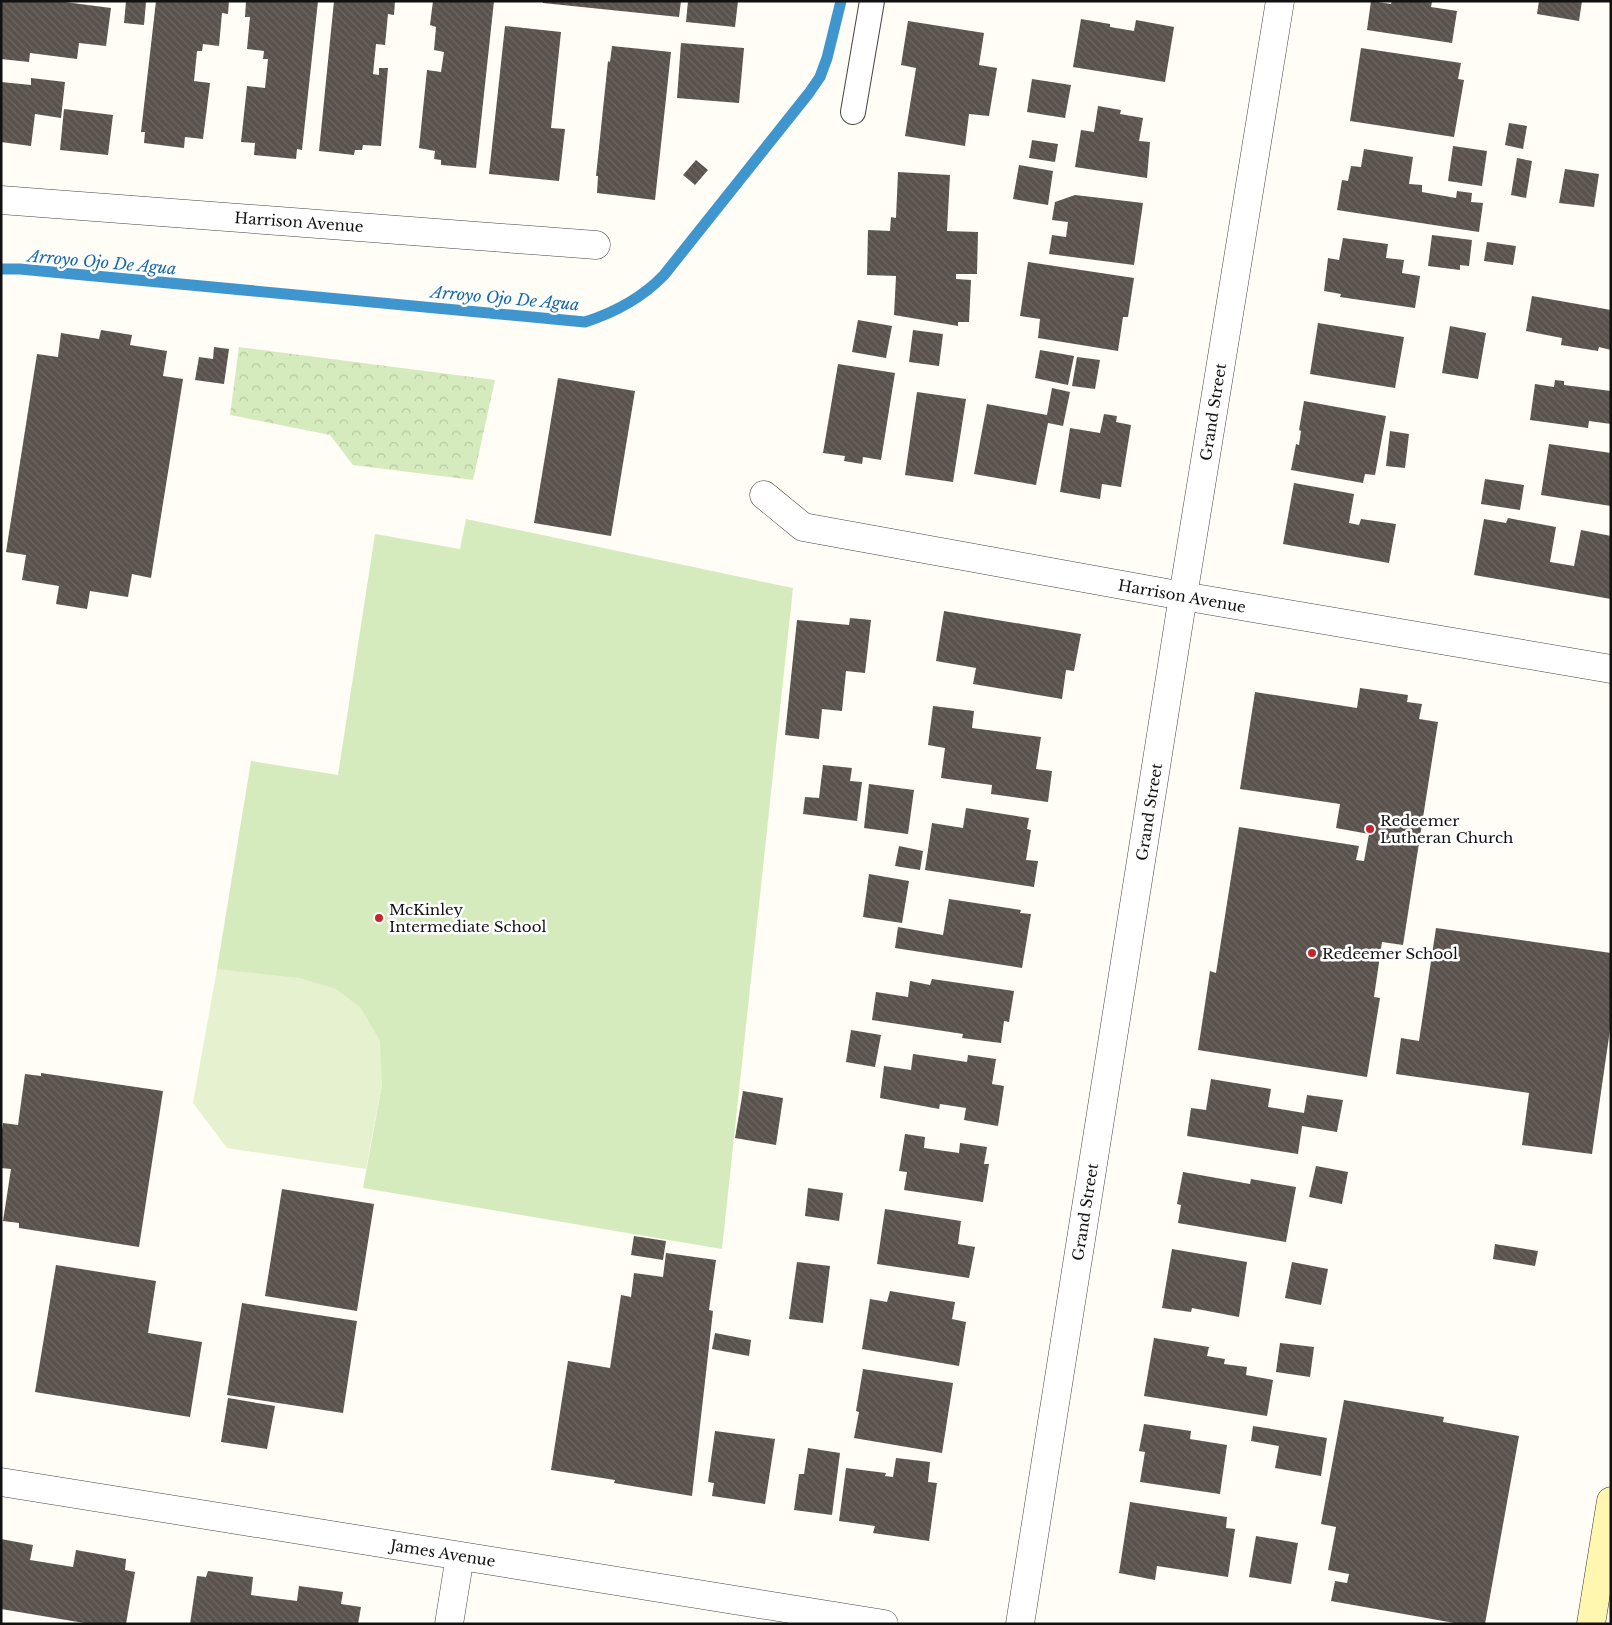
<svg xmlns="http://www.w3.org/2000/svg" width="1612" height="1625" font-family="'Libre Baskerville',serif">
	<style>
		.grass { fill: #d5ebbd }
		.park { fill: url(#park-crowns) }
		.pitch { fill: #e6f2cf }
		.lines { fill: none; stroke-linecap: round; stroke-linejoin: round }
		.stream { stroke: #3f96cf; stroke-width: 11 }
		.building { fill: url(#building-back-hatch) }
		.lane-casing { stroke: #444; stroke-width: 26 }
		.street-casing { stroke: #444; stroke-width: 29 }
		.secondary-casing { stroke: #333; stroke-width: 29 }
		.lane { stroke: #fff; stroke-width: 24 }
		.street { stroke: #fff; stroke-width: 28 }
		.secondary { stroke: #fff6b0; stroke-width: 28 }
		.poi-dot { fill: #c4262e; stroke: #fff; stroke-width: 2 }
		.labels { text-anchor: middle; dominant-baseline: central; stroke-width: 5; stroke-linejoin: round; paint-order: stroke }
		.street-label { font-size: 15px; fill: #111; stroke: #fff }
		.poi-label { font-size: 15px; fill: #111; stroke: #fff; text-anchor: start }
		.water-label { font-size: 16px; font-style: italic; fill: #1768a6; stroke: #fff }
	</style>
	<defs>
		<pattern id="park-crowns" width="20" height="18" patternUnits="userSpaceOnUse" patternTransform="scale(1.25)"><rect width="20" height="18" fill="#d5ebbd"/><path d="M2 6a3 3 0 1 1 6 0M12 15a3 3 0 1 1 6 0" fill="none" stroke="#b6c8a1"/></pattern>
		<pattern id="building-back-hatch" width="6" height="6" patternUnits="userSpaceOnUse" patternTransform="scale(1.25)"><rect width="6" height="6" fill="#5a524d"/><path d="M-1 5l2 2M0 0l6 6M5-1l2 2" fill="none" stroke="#6d6662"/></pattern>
	</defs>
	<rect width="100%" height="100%" fill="#fffdf5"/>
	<path class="grass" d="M 466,519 L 793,588 L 722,1249 L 363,1188 L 382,1085 L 217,969 L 251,761 L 338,775 L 375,534 L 460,549 Z"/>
	<path class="park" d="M 239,347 L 495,380 L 473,480 L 353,465 L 330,435 L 230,415 Z"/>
	<path class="pitch" d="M 217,969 L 300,978 L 336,989 L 361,1008 L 380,1041 L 382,1085 L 366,1169 L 227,1148 L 193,1103 Z"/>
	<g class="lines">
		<path class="stream" d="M 1,269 L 20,269 L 585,322 C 616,312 642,298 664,275 L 809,93 L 820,77 L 827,58 L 841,1"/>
	</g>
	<path class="building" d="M 1,1 L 57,1 L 111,8 L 106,46 L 79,43 L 77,59 L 30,53 L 29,62 L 1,59 Z
		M 126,1 L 146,2 L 144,25 L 124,23 Z
		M 156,1 L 229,1 L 228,14 L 222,13 L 219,46 L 203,44 L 202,51 L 197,51 L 194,81 L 210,83 L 203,139 L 185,137 L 184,148 L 144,143 L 145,132 L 141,132 Z
		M 246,1 L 318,1 L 302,150 L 297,149 L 296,159 L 254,155 L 255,143 L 241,142 L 247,86 L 265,88 L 268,59 L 263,59 L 264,51 L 247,49 L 250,17 L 245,17 Z
		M 334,1 L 395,1 L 394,15 L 388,14 L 385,45 L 376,44 L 373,74 L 379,75 L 379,68 L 388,68 L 381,146 L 363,145 L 362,150 L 355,150 L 354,155 L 319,151 Z
		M 433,1 L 494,1 L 476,168 L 441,165 L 441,160 L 434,159 L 435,151 L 419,148 L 427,70 L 441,72 L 444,52 L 434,50 L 436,27 L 430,25 Z
		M 543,1 L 681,1 L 679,17 L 543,3 Z
		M 688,1 L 738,1 L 735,27 L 686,22 Z
		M 1371,1 L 1391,4 L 1392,1 L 1432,1 L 1431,7 L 1457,11 L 1452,43 L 1367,30 Z
		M 1539,1 L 1582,1 L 1579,21 L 1537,14 Z
		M 1081,19 L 1110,24 L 1110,27 L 1134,31 L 1136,20 L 1174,27 L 1165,82 L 1073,67 Z
		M 908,21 L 984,33 L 979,65 L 997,68 L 989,116 L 969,114 L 965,146 L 905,136 L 916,68 L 901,65 Z
		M 505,26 L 561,32 L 551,128 L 565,129 L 559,181 L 489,174 Z
		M 681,43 L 744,48 L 739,103 L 677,98 Z
		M 612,46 L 671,52 L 655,200 L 597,193 L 598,176 L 596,176 L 608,61 L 610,62 Z
		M 1361,48 L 1461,63 L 1458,79 L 1464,80 L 1454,137 L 1350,121 Z
		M 31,78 L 65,82 L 61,118 L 35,114 L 31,146 L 1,142 L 1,82 L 31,85 Z
		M 1032,79 L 1071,85 L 1065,118 L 1027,112 Z
		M 1098,106 L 1121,110 L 1120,114 L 1143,118 L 1139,141 L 1150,142 L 1147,178 L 1075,167 L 1081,130 L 1094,132 Z
		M 64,109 L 113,115 L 108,155 L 60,150 Z
		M 1509,123 L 1527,126 L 1523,149 L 1505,145 Z
		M 1032,140 L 1058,144 L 1055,162 L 1029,158 Z
		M 1453,146 L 1487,151 L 1482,186 L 1448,181 Z
		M 1364,149 L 1413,157 L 1409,184 L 1422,185 L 1422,192 L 1456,198 L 1457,191 L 1472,193 L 1471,202 L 1483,203 L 1479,232 L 1337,210 L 1342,180 L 1348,181 L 1351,166 L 1361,167 Z
		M 1517,158 L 1532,161 L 1526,198 L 1511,195 Z
		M 696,160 L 708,170 L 695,185 L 683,175 Z
		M 1019,165 L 1053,171 L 1048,205 L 1013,199 Z
		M 1565,169 L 1599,174 L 1594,207 L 1559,203 Z
		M 898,172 L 950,175 L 947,231 L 978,232 L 977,274 L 956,274 L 956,279 L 971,280 L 969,322 L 958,322 L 958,326 L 894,315 L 896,276 L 867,275 L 868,230 L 890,231 L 891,217 L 896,218 Z
		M 1075,195 L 1143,203 L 1134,265 L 1049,254 L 1052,235 L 1066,237 L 1068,222 L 1052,220 L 1055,202 Z
		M 1432,235 L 1472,240 L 1469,266 L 1460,265 L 1460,270 L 1428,266 Z
		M 1343,238 L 1388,244 L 1386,258 L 1404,260 L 1402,273 L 1420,276 L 1415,308 L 1340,297 L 1341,294 L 1324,291 L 1328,258 L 1339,260 Z
		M 1487,242 L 1516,246 L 1513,265 L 1484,261 Z
		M 1028,262 L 1134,278 L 1128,317 L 1123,317 L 1118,351 L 1038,338 L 1040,319 L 1020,316 Z
		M 1532,296 L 1611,310 L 1611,350 L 1599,347 L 1598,351 L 1561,345 L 1562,338 L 1526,331 Z
		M 858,320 L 892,326 L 886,358 L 852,352 Z
		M 1318,323 L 1404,337 L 1395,388 L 1310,374 Z
		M 1450,326 L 1486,333 L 1478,379 L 1442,373 Z
		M 101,330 L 132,335 L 130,345 L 167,351 L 163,376 L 183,379 L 151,578 L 132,574 L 128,597 L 90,591 L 87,609 L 56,604 L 59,586 L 22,580 L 26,555 L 6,552 L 37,354 L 58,357 L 61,333 L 99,339 Z
		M 913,330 L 943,334 L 939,366 L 909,362 Z
		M 214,347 L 229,349 L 224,384 L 195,380 L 199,357 L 213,359 Z
		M 1040,350 L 1074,356 L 1068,385 L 1035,378 Z
		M 1077,357 L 1100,360 L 1095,389 L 1072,386 Z
		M 838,364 L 895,373 L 881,460 L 863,457 L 862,464 L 844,461 L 845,456 L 823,453 Z
		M 558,378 L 635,391 L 611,536 L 534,523 Z
		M 1555,380 L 1564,381 L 1564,385 L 1611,391 L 1611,424 L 1589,421 L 1588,428 L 1530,420 L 1535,384 L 1554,387 Z
		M 1052,388 L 1070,392 L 1063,426 L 1048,423 L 1036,485 L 974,474 L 987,404 L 1047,415 Z
		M 917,392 L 966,399 L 953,482 L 905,475 Z
		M 1304,401 L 1386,416 L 1375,475 L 1365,474 L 1363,483 L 1291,470 L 1296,444 L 1299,445 L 1301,431 L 1299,430 Z
		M 1104,414 L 1117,416 L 1116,422 L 1131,425 L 1121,487 L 1102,484 L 1100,499 L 1060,492 L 1070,428 L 1100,433 Z
		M 1390,431 L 1409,434 L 1405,468 L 1386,466 Z
		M 1549,444 L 1611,453 L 1611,506 L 1541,495 Z
		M 1485,479 L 1524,485 L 1520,510 L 1481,504 Z
		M 1294,483 L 1354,494 L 1349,523 L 1359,525 L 1361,519 L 1396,524 L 1389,563 L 1283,544 Z
		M 1508,518 L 1556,527 L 1550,562 L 1574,566 L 1581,530 L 1611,536 L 1611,599 L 1474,575 L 1484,519 L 1506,523 Z
		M 944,611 L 1081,634 L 1074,671 L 1066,670 L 1062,699 L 973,684 L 976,668 L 936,661 Z
		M 850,618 L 871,620 L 865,673 L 846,671 L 842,711 L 822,709 L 819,739 L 785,735 L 797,620 L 849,625 Z
		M 1360,688 L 1408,695 L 1407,702 L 1422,704 L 1419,719 L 1438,722 L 1403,945 L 1382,942 L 1374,997 L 1380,998 L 1367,1077 L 1198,1050 L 1210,971 L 1216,973 L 1239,827 L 1359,846 L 1356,860 L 1364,861 L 1369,834 L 1336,828 L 1340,804 L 1240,789 L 1255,692 L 1357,708 Z
		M 933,706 L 974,711 L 972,728 L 1041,737 L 1036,769 L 1052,771 L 1048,802 L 991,794 L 992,785 L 941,778 L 945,748 L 928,745 Z
		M 823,765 L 852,768 L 850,781 L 862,782 L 857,821 L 803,814 L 805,797 L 819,798 Z
		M 869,784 L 914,790 L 908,834 L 864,828 Z
		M 966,808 L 1029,818 L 1027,829 L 1031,830 L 1026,860 L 1038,861 L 1034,887 L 925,870 L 932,823 L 963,828 Z
		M 899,846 L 923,851 L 920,870 L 895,866 Z
		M 869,874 L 909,881 L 902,923 L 863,917 Z
		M 949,899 L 1021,910 L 1020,913 L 1031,914 L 1022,968 L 895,948 L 898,927 L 943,935 Z
		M 1436,928 L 1611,953 L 1611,1023 L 1592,1154 L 1522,1145 L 1529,1093 L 1396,1074 L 1401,1038 L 1419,1041 Z
		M 932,979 L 1014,991 L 1009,1022 L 1004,1021 L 1001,1043 L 962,1038 L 963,1034 L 872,1020 L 876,992 L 908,997 L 910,981 L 930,985 Z
		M 851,1030 L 881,1035 L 875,1067 L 846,1062 Z
		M 913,1054 L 967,1062 L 968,1055 L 996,1059 L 992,1084 L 1004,1086 L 998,1126 L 964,1120 L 966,1108 L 940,1104 L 939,1109 L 880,1098 L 884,1066 L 911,1070 Z
		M 41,1073 L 163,1091 L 139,1247 L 19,1228 L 19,1223 L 3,1221 L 11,1169 L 1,1168 L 1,1136 L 3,1123 L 18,1125 L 25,1074 L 41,1076 Z
		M 1211,1079 L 1271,1089 L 1268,1107 L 1304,1113 L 1307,1095 L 1343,1100 L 1337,1132 L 1302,1126 L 1298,1154 L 1187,1136 L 1191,1108 L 1206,1110 Z
		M 743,1091 L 783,1098 L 776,1145 L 735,1138 Z
		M 905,1134 L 925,1137 L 924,1148 L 959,1153 L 960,1143 L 987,1147 L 984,1164 L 989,1164 L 983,1202 L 904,1190 L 907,1172 L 899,1171 Z
		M 1316,1166 L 1348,1172 L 1342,1204 L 1309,1197 Z
		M 1183,1172 L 1250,1184 L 1251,1179 L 1296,1187 L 1286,1242 L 1178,1223 L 1181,1205 L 1177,1204 Z
		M 808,1188 L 843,1193 L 839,1221 L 805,1216 Z
		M 282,1189 L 374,1204 L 357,1311 L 265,1296 Z
		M 885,1209 L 961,1221 L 958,1244 L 975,1247 L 969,1278 L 877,1264 Z
		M 634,1236 L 666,1241 L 663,1260 L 631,1255 Z
		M 1495,1244 L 1538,1251 L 1535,1266 L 1493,1259 Z
		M 1172,1249 L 1247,1262 L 1239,1317 L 1192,1308 L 1191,1312 L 1162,1308 Z
		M 666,1253 L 716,1260 L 709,1310 L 713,1311 L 692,1496 L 614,1483 L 615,1480 L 551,1470 L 568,1361 L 610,1368 L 621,1295 L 631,1297 L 634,1273 L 663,1277 Z
		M 797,1262 L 830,1266 L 823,1323 L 789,1319 Z
		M 1292,1262 L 1328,1269 L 1321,1305 L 1285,1298 Z
		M 56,1265 L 156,1281 L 148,1333 L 202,1342 L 190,1417 L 35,1392 Z
		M 890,1291 L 955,1302 L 952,1319 L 966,1322 L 959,1366 L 862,1349 L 870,1299 L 887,1302 Z
		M 242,1303 L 357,1321 L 343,1413 L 227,1395 Z
		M 715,1333 L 751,1340 L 749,1356 L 712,1349 Z
		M 1154,1338 L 1209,1347 L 1207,1356 L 1225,1359 L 1224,1364 L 1247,1367 L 1246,1375 L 1273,1380 L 1267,1416 L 1144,1396 Z
		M 1280,1343 L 1314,1347 L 1310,1377 L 1276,1372 Z
		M 863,1369 L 953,1383 L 942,1453 L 854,1438 L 859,1412 L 856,1411 Z
		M 228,1398 L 275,1406 L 267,1449 L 221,1442 Z
		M 1344,1400 L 1444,1417 L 1443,1422 L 1519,1436 L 1485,1624 L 1460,1624 L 1331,1601 L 1335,1581 L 1347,1583 L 1349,1574 L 1328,1570 L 1336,1527 L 1321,1524 Z
		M 1144,1424 L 1191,1431 L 1190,1439 L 1227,1445 L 1220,1494 L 1140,1482 L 1145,1452 L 1139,1451 Z
		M 1253,1426 L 1327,1438 L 1321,1476 L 1275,1468 L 1279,1446 L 1251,1441 Z
		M 715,1431 L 775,1439 L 765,1504 L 712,1496 L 714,1483 L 708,1482 Z
		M 808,1448 L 840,1453 L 832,1515 L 794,1510 L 799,1474 L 804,1474 Z
		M 896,1458 L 930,1462 L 928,1482 L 937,1483 L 929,1541 L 873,1533 L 875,1526 L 839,1521 L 846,1468 L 886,1473 L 885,1476 L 893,1477 Z
		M 1130,1502 L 1227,1517 L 1226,1528 L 1235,1529 L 1228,1577 L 1157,1566 L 1155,1580 L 1119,1573 Z
		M 1256,1536 L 1298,1543 L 1291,1584 L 1249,1577 Z
		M 1,1539 L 33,1545 L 30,1560 L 73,1567 L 76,1550 L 126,1559 L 125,1570 L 135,1572 L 126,1624 L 90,1624 L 1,1609 Z
		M 208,1571 L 253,1577 L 251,1595 L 297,1601 L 299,1586 L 343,1592 L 341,1604 L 361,1607 L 358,1624 L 190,1624 L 197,1576 L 206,1577 Z"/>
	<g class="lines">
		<g class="lane-casing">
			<path id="lane" d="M 853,112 L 872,1"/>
		</g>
		<g class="street-casing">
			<path id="street" d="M 1,200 L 596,245
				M 764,495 L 803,527 L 1183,596 L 1611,669
				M 1,1482 L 884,1624
				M 449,1624 L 460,1556
				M 1020,1624 L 1183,596 L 1280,1"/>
		</g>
		<g class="secondary-casing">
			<path id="secondary" d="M 1591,1624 L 1611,1501"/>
		</g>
		<use href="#lane" class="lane"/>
		<use href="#street" class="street"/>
		<use href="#secondary" class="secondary"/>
	</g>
	<g class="poi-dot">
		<circle cx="1370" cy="829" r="5"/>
		<circle cx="379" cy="918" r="5"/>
		<circle cx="1312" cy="953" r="5"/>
	</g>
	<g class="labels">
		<g class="street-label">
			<text transform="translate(299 222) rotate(4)">Harrison Avenue</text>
			<text transform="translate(1213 412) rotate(-81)">Grand Street</text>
			<text transform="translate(1182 596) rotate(10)">Harrison Avenue</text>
			<text transform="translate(1149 812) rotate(-81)">Grand Street</text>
			<text transform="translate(1085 1212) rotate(-81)">Grand Street</text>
			<text transform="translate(443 1553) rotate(9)">James Avenue</text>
		</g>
		<g class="poi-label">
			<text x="1380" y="820">Redeemer<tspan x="1380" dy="17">Lutheran Church</tspan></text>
			<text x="389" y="909">McKinley<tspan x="389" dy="17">Intermediate School</tspan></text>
			<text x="1322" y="953">Redeemer School</text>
		</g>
		<g class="water-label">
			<text transform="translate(102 262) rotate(5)">Arroyo Ojo De Agua</text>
			<text transform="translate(505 298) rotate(5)">Arroyo Ojo De Agua</text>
		</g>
	</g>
	<rect width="1612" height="1625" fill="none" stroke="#111111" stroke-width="5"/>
</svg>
